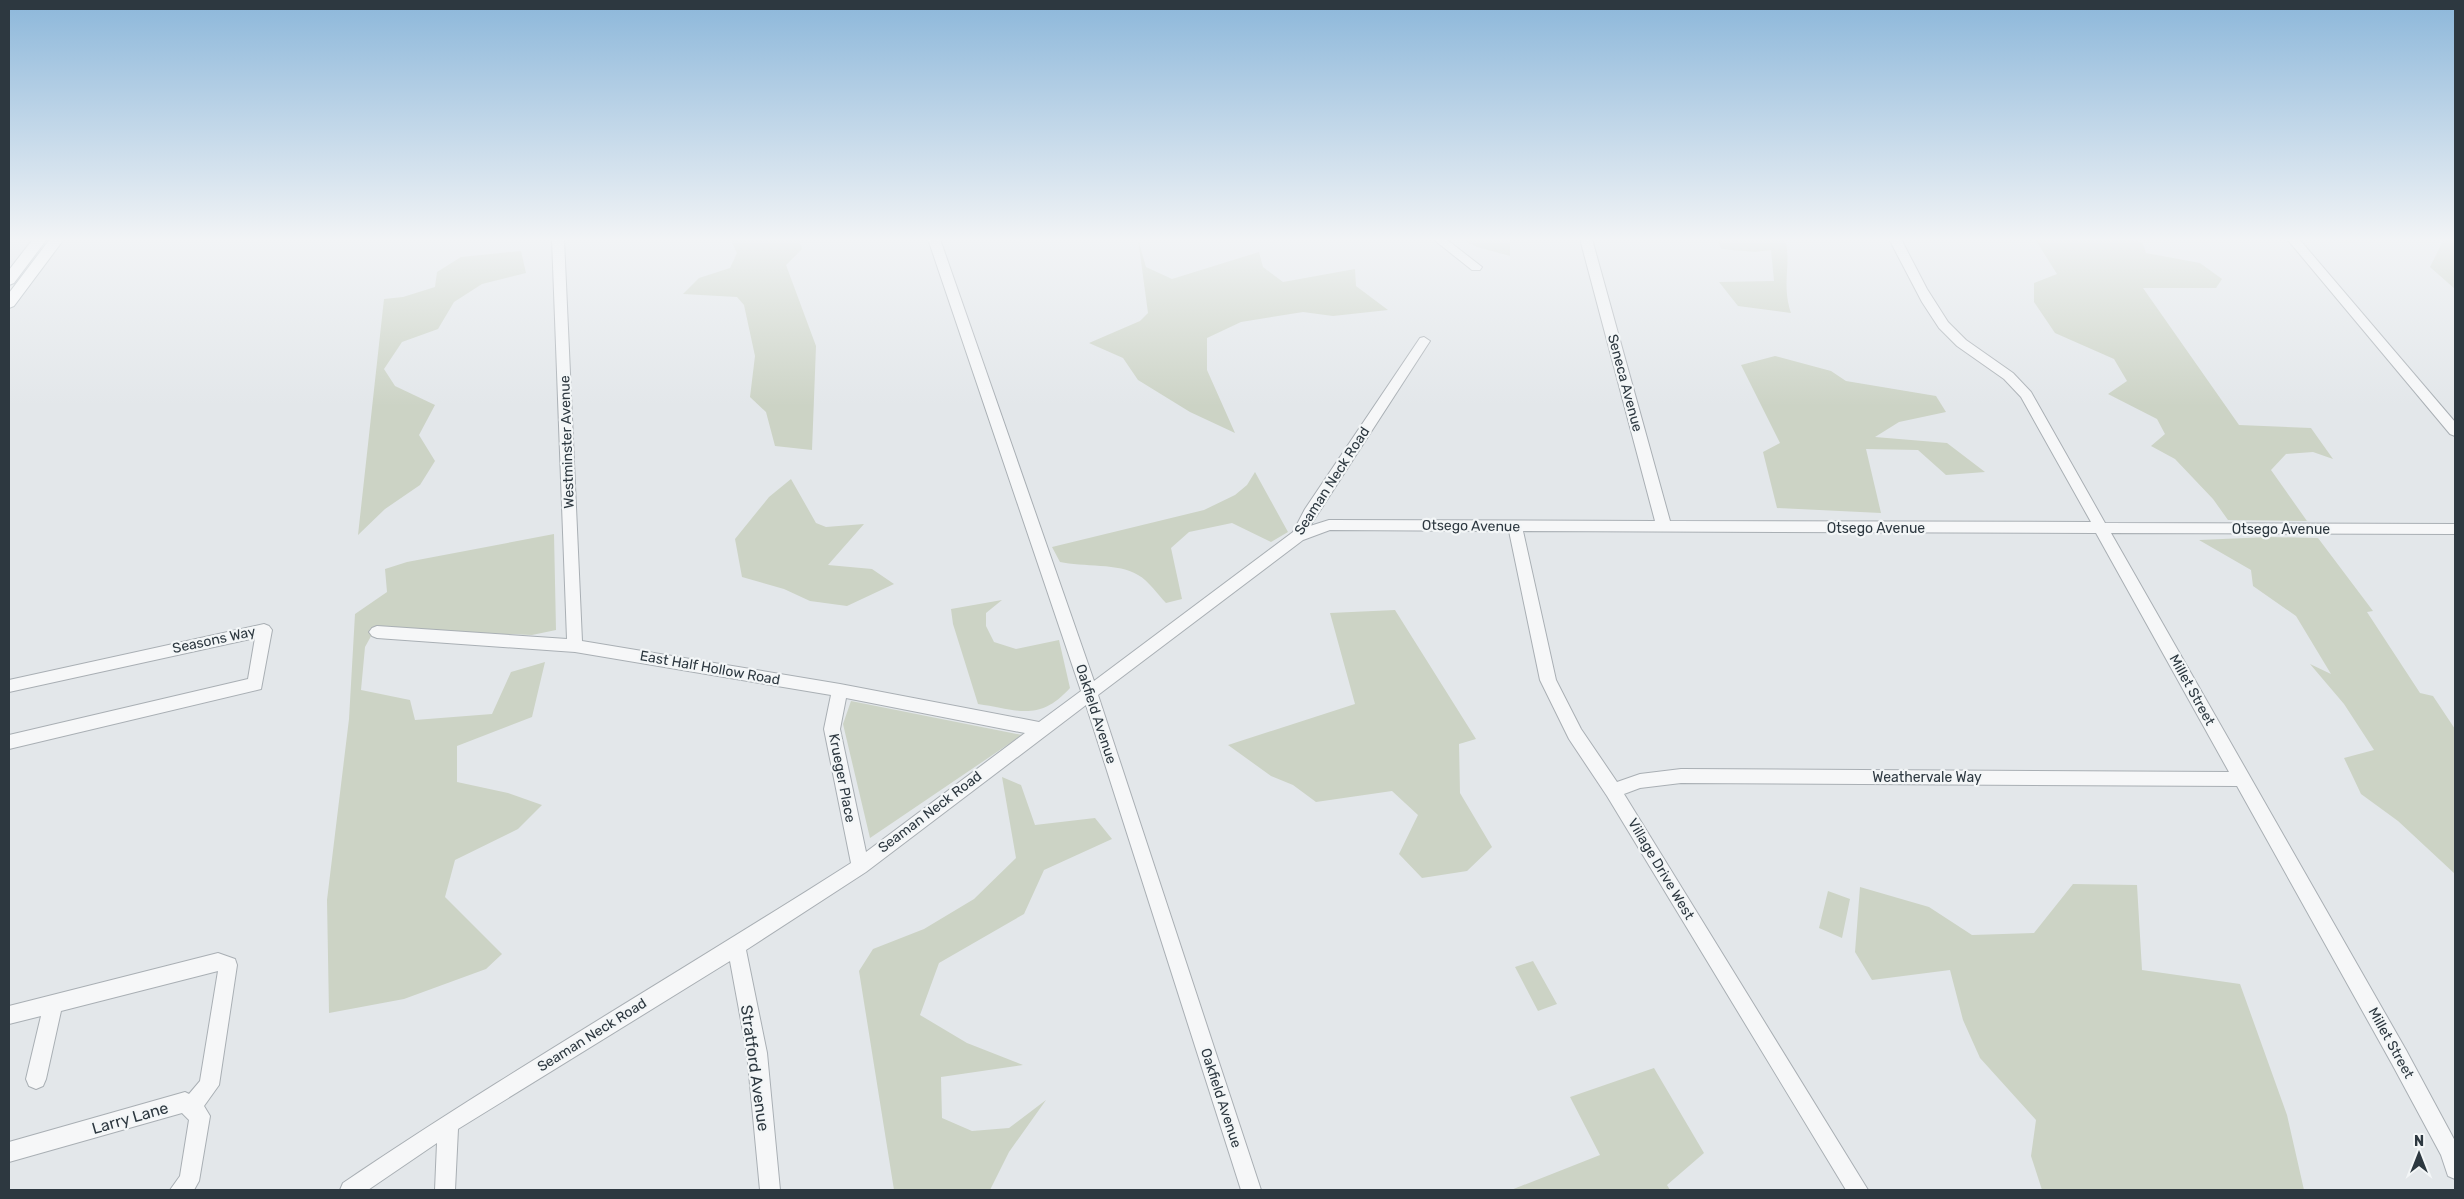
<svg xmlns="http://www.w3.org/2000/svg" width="2464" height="1199" font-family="Rubik,sans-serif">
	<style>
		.green { fill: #ccd3c5 }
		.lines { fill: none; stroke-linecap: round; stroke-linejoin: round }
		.minor-casing { stroke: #a9afb4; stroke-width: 2 }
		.major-casing { stroke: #a4aeb4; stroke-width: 2 }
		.minor { fill: #f6f7f8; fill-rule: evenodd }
		.major { fill: #fff; fill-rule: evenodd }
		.labels { text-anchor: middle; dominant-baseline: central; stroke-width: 4.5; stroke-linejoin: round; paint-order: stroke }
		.street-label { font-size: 14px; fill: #2d3840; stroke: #f3f6f7 }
		.near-street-label { font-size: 16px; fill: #2d3840; stroke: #f3f6f7 }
	</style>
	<rect width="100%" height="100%" fill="#e3e7ea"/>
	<path class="green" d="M 726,239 L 799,239 L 802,249 L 786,265 L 816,346 L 812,450 L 775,446 L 766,412 L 750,397 L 755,356 L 744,305 L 737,297 L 683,294 L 699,278 L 730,268 L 737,253 L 731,241 Z
		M 1138,239 L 1146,267 L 1172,279 L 1259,252 L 1263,267 L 1283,282 L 1355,269 L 1356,286 L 1388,310 L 1333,316 L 1303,312 L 1241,322 L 1207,338 L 1207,370 L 1235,433 L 1190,412 L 1138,380 L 1123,358 L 1089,343 L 1140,321 L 1148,313 Z
		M 1461,239 L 1510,239 L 1510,256 L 1477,247 Z
		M 1718,239 L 1785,239 C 1792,264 1781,283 1791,313 L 1738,306 L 1719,282 L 1774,281 L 1771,250 L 1755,252 L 1721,249 Z
		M 2035,239 L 2123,239 L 2142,242 L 2146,253 L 2200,263 L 2222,279 L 2216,288 L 2143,288 L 2239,425 L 2311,428 L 2333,459 L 2313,452 L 2286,454 L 2271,470 L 2307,521 L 2228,520 L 2213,499 L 2175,459 L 2151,446 L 2165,434 L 2157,419 L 2108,394 L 2127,381 L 2114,359 L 2055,333 L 2034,302 L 2034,283 L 2057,274 Z
		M 2444,239 L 2455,240 L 2455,289 L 2430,267 Z
		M 521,251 L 526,273 L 482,284 L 454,302 L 438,329 L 402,342 L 384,369 L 395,386 L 435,405 L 419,435 L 435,461 L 420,485 L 385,509 L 358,535 L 384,299 L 403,297 L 435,287 L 437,272 L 461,257 Z
		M 1775,356 L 1831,371 L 1846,381 L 1936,396 L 1946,412 L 1899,422 L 1875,437 L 1947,443 L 1985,472 L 1946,475 L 1918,450 L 1866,449 L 1881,513 L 1777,508 L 1763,452 L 1780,443 L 1741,365 Z
		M 1255,472 L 1288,532 L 1271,542 L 1232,523 L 1189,532 L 1171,548 L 1182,599 L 1166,603 C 1158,595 1149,581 1138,575 C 1120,563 1082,567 1060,562 L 1052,547 L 1204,510 L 1235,495 L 1247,485 Z
		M 791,479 L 816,523 L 826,527 L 864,524 L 828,565 L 872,569 L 894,584 L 847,606 L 810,601 L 784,589 L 742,577 L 735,539 L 769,497 Z
		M 554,534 L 556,630 L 532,635 L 375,629 L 365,647 L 361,690 L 410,700 L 415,720 L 492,714 L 511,672 L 545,662 L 532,717 L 457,746 L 457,782 L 508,793 L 542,805 L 518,829 L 455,860 L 445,897 L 502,954 L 486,969 L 404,999 L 329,1013 L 327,900 L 349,719 L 355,614 L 387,592 L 385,569 L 407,562 Z
		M 2269,537 L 2318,538 L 2373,611 L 2367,612 L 2420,693 L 2433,696 L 2455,729 L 2455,874 L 2398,821 L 2361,794 L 2344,758 L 2374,750 L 2344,704 L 2310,664 L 2331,674 L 2296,616 L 2253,586 L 2251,570 L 2199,540 Z
		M 1002,600 L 986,613 L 986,626 L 994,642 L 1016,649 L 1059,640 L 1070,688 C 1039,722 1019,710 978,704 L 953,624 L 951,609 Z
		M 1395,610 L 1476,739 L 1459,744 L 1460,793 L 1492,847 L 1467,871 L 1422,878 L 1399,854 L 1418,815 L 1392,791 L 1316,802 L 1293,785 L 1271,776 L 1228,745 L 1355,704 L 1330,613 Z
		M 851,701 L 1022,735 L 870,838 L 843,724 Z
		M 1002,777 L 1021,785 L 1035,825 L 1095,818 L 1112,839 L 1044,870 L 1024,914 L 939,963 L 920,1015 L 967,1043 L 1023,1065 L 941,1077 L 942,1118 L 972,1131 L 1009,1128 L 1046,1100 L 1009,1152 L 990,1190 L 894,1190 L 859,971 L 873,949 L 924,929 L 974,899 L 1016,858 Z
		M 2073,884 L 2137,885 L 2142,970 L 2240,984 L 2287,1115 L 2304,1190 L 2042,1190 L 2031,1156 L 2036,1120 L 1980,1058 L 1963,1020 L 1950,970 L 1872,980 L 1855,952 L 1860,887 L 1929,907 L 1972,935 L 2034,933 Z
		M 1828,891 L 1850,899 L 1842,938 L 1819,928 Z
		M 1533,961 L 1557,1004 L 1538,1011 L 1515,967 Z
		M 1654,1068 L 1704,1153 L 1667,1185 L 1670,1190 L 1511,1190 L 1600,1155 L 1570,1097 Z"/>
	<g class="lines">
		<g class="minor-casing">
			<path id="minor" d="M 552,239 L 564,239 L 582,641 L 840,684 L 1039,722 L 1081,691 L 928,239 L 940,239 L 1094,681 L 1293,532 L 1305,509 L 1420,338 L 1424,337 L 1430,341 L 1310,526 L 1329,520 L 1655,521 L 1580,239 L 1592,239 L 1670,521 L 2091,522 L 2021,397 L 2004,379 L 1957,346 L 1939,328 L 1922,302 L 1889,239 L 1901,239 L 1927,289 L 1948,322 L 1966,340 L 2013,373 L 2031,392 L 2105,523 L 2455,524 L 2455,534 L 2111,533 L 2406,1050 L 2455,1141 L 2455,1179 L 2448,1176 L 2441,1155 L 2392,1064 L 2237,786 L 1681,783 L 1640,788 L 1624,794 L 1868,1190 L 1846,1190 L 1607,796 L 1569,739 L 1540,680 L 1509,531 L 1330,530 L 1303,540 L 1098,695 L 1261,1190 L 1241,1190 L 1086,705 L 866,872 L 746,950 L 767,1053 L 780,1190 L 760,1190 L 747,1053 L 730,961 L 458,1129 L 455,1190 L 435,1190 L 437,1143 L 368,1190 L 340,1190 L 343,1183 C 509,1071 682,971 851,863 L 824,729 L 831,695 L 575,652 L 377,638 L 372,636 L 369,632 L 372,628 L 377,626 L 567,639 ZM 1523,531 L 2096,533 L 2229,772 L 1681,769 L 1640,774 L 1617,782 L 1581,729 L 1556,680 ZM 846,698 L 1025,733 L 866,852 L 840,729 Z
				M 1433,239 L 1446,239 L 1482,267 L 1480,270 L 1472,270 Z
				M 2287,239 L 2299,239 L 2455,422 L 2455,436 L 2450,434 Z
				M 264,624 L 269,626 L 272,630 L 261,689 L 9,749 L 9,735 L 248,679 L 255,638 L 9,692 L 9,680 Z
				M 218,953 L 235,959 L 237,965 L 219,1085 L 204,1106 L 210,1116 L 199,1181 L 194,1190 L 170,1190 L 180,1176 L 189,1120 L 182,1113 L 9,1162 L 9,1142 L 185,1092 L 189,1094 L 200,1081 L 218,971 L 61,1011 L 46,1079 L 43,1086 L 36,1089 L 29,1086 L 26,1079 L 41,1016 L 9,1024 L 9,1006 Z"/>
		</g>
		<g class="major-casing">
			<path id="major" d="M 33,239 L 47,239 L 14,283 L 9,285 L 9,270 Z
				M 50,239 L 64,239 L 14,306 L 9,308 L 9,293 Z"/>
		</g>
		<use href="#minor" class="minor"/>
		<use href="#major" class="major"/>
	</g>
	<linearGradient id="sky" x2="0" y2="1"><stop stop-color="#8cb7da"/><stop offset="0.59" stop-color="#f2f4f6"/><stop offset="1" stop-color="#f2f4f6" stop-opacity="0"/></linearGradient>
	<rect width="2464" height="406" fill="url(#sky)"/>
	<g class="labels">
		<g class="street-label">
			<text transform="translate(1625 383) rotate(75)">Seneca Avenue</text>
			<text transform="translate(567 442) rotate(-92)">Westminster Avenue</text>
			<text transform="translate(1332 481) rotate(-57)">Seaman Neck Road</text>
			<text transform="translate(1471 526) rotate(1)">Otsego Avenue</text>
			<text x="1876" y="528">Otsego Avenue</text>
			<text x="2281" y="529">Otsego Avenue</text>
			<text transform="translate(214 640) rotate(-12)">Seasons Way</text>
			<text transform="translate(710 668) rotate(10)">East Half Hollow Road</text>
			<text transform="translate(2192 690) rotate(61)">Millet Street</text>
			<text transform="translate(1096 714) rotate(72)">Oakfield Avenue</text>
			<text x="1927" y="777">Weathervale Way</text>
			<text transform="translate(842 778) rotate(79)">Krueger Place</text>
			<text transform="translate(930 812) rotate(-37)">Seaman Neck Road</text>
			<text transform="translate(1661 869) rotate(59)">Village Drive West</text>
			<text transform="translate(592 1035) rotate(-32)">Seaman Neck Road</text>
			<text transform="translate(2391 1043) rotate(61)">Millet Street</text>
			<text transform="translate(1221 1098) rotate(72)">Oakfield Avenue</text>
		</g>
		<g class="near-street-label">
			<text transform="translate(755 1068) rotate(82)">Stratford Avenue</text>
			<text transform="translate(130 1118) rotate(-16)">Larry Lane</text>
		</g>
	</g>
	<rect width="2464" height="1199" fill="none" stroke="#2d3840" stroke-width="20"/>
	<g transform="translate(2419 1154)" stroke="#f3f6f7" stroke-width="4" paint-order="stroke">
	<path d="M0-4L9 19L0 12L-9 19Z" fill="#2d3840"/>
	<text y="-8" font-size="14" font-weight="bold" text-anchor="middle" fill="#2d3840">N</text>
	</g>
</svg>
